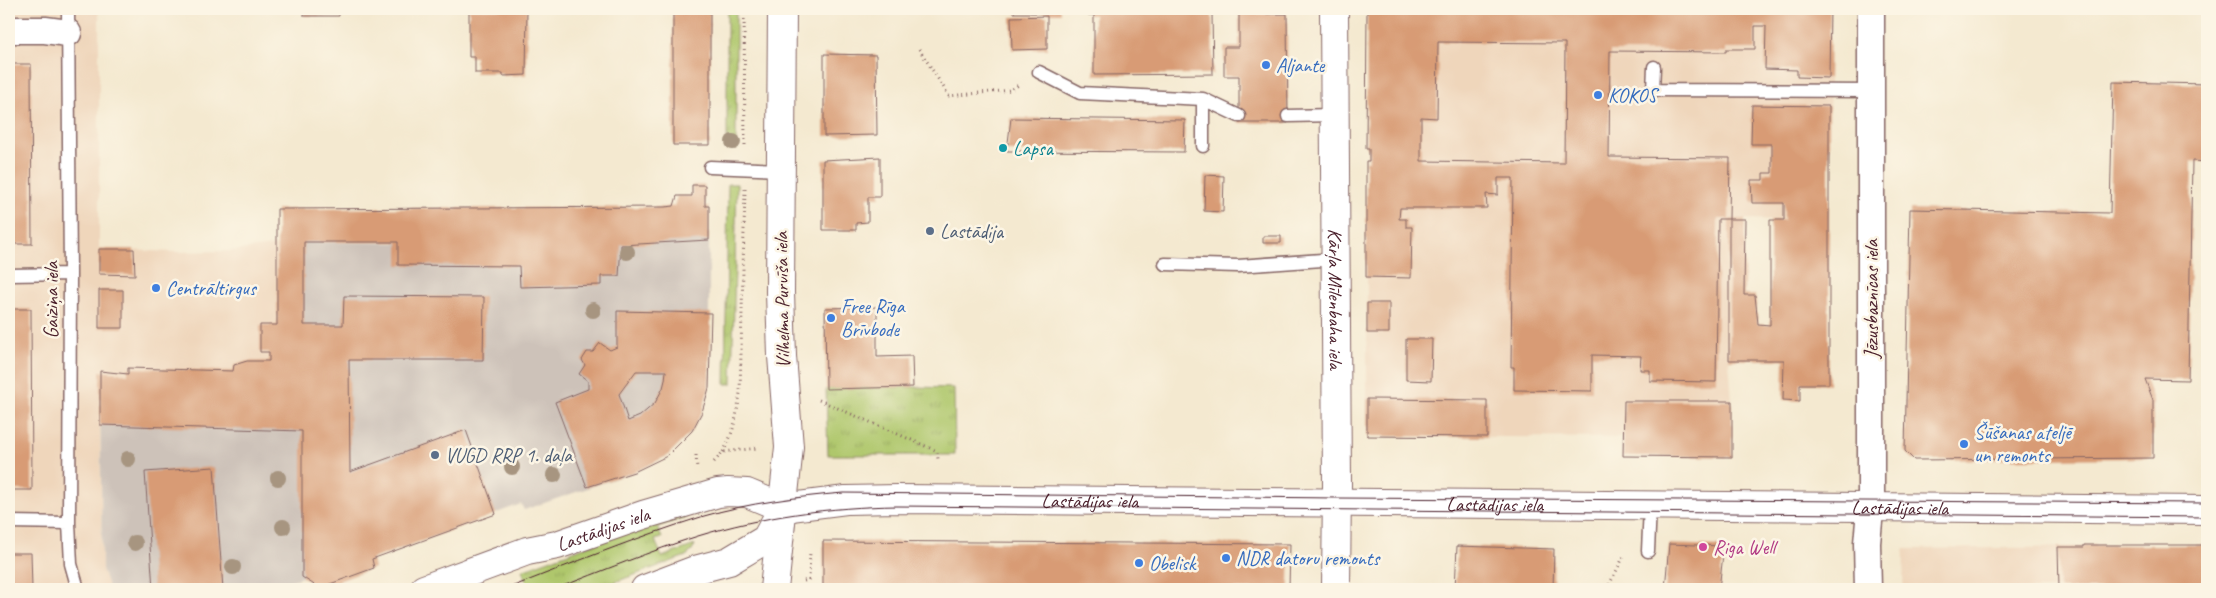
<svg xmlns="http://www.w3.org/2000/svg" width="2216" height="598" font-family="Caveat,sans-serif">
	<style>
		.built { fill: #efd6bb }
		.industrial { fill: #cdc2b9 }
		.grass { fill: url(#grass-tufts); stroke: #7c734c }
		.building { fill: #d89b75; fill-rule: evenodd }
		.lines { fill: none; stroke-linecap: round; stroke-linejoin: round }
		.lane-casing { stroke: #866665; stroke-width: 15 }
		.street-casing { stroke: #866665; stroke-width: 29 }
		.secondary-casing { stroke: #866665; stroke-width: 30 }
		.path { stroke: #866665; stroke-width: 3; stroke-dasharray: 1 4; stroke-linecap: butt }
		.lane { stroke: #fff; stroke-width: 12 }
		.street { stroke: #fff; stroke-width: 26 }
		.secondary { stroke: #fff; stroke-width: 28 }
		.tram { stroke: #4a1f2b; stroke-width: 1 }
		.tree { fill: #a79580 }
		.shop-dot { fill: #3f7fe0; stroke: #fcf5e5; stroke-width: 2 }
		.culture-dot { fill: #0f9aa8; stroke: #fcf5e5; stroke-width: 2 }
		.service-dot { fill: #5c6f8a; stroke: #fcf5e5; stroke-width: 2 }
		.hotel-dot { fill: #d1479c; stroke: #fcf5e5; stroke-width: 2 }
		.labels { text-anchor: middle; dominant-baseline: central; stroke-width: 5; stroke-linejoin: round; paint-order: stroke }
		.shop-label { font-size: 20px; fill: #366cbe; stroke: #fcf5e5; text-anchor: start }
		.culture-label { font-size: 20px; fill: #0d838f; stroke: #fcf5e5; text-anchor: start }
		.service-label { font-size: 20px; fill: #4e5e75; stroke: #fcf5e5; text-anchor: start }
		.street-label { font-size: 20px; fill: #4a1f2b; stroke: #fcf5e5 }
		.hotel-label { font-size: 20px; fill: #b23c85; stroke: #fcf5e5; text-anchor: start }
	</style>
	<defs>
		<pattern id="grass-tufts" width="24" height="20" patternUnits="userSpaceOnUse" patternTransform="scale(1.25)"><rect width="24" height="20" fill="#afc76c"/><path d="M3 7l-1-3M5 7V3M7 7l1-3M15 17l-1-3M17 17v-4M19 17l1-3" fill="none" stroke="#98aa5e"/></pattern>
	</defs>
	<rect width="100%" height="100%" fill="#fcf5e5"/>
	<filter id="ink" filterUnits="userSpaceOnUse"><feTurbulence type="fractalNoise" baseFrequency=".02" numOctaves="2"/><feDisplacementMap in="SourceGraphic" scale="10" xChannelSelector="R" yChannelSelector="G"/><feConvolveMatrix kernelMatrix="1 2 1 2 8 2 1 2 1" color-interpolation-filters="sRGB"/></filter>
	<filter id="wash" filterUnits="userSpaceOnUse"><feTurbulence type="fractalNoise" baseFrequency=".0096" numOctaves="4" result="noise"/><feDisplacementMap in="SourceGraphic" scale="20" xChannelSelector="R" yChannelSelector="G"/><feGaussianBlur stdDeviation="1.12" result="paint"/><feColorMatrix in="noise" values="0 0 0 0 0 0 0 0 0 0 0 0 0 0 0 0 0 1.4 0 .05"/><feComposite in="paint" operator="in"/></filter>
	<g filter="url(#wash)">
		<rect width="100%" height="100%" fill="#f4e9d0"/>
		<path class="built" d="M 9,9 L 99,9 L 99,249 L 176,252 L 233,251 L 304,242 L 303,392 L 100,425 L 102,569 L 109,589 L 9,589 Z
			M 1367,9 L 1830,9 L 1829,220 L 1729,219 L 1729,360 L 1732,401 L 1624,401 L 1623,438 L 1367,436 Z
			M 2207,546 L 2207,589 L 1903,589 L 1904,549 Z"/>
		<path class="industrial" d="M 709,240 L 709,313 L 711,313 L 709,388 L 702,412 L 692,431 L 667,456 L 634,472 L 524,510 L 521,504 L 372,559 L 374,568 L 319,588 L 302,577 L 268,589 L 109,589 L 102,569 L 100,385 L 302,392 L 304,242 L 621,245 Z"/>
		<path class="grass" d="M 727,9 L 736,9 L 736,149 L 727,149 Z
			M 728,184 L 737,184 L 732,384 L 725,384 Z
			M 913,387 L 954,388 L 955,455 L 828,455 L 826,389 Z
			M 682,514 L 687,517 L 657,527 L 662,538 L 655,540 L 662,557 L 695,545 L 692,551 L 686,556 L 596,589 L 529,589 L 522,570 L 655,521 Z"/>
		<g id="blocks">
			<path class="building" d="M 304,9 L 339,9 L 339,16 L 304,16 Z
				M 469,9 L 527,9 L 526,75 L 503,76 L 503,73 L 475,73 L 475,57 L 469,57 Z
				M 673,9 L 710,9 L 710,145 L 673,145 Z
				M 1014,9 L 1061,9 L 1061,13 L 1014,13 Z
				M 1088,9 L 1187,9 L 1187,14 L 1212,14 L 1213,74 L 1094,75 L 1094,15 L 1088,15 Z
				M 1367,9 L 1830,9 L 1829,78 L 1797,77 L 1797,70 L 1765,69 L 1766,26 L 1755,26 L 1755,49 L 1726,49 L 1726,52 L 1610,51 L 1609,157 L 1730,158 L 1729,219 L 1718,219 L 1716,382 L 1650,381 L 1650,370 L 1640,370 L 1641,356 L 1592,355 L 1592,391 L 1514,390 L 1514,367 L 1511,367 L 1513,178 L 1498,178 L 1498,195 L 1486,194 L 1487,208 L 1400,208 L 1399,219 L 1406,219 L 1406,227 L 1412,227 L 1411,278 L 1366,277 L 1366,161 L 1369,161 L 1369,149 L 1366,149 ZM 1438,42 L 1565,43 L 1564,163 L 1421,161 L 1421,117 L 1437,118 Z
				M 1239,14 L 1287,14 L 1288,123 L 1239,123 L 1239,76 L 1224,76 L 1224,47 L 1239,47 Z
				M 1047,16 L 1047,49 L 1012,50 L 1011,17 Z
				M 824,54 L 876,55 L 877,135 L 824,136 Z
				M 9,64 L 31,64 L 32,244 L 9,244 Z
				M 2113,82 L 2207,84 L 2207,162 L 2192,161 L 2188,380 L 2145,379 L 2153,400 L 2153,458 L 1914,460 L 1905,451 L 1910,209 L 2110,213 Z
				M 1752,105 L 1829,106 L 1829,384 L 1800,384 L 1800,401 L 1783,400 L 1784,360 L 1729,360 L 1729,219 L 1745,219 L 1744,295 L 1755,295 L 1758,324 L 1770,325 L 1770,220 L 1784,220 L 1784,203 L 1752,203 L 1751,180 L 1763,180 L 1763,173 L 1772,173 L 1772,144 L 1751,144 Z
				M 1011,118 L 1185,120 L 1184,152 L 1007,151 Z
				M 880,157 L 880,197 L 868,197 L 868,222 L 856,223 L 856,230 L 823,230 L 823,160 Z
				M 1205,175 L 1224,176 L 1223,212 L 1204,211 Z
				M 692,185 L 705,185 L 705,206 L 709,206 L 709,240 L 621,245 L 619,276 L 601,276 L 601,285 L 520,287 L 519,266 L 398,265 L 398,242 L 304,242 L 304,325 L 343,325 L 344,296 L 484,297 L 483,360 L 349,360 L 350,472 L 466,430 L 496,514 L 372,559 L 374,568 L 319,588 L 302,577 L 302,431 L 100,425 L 100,371 L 128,374 L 128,368 L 233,371 L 234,365 L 247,361 L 269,361 L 269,352 L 260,352 L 260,325 L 277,325 L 277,209 L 665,207 L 674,206 L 677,196 L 692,196 Z
				M 1263,236 L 1281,236 L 1281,243 L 1263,243 Z
				M 99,249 L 134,249 L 135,275 L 99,274 Z
				M 99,290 L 123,290 L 123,328 L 99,328 Z
				M 1367,303 L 1389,303 L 1389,333 L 1367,333 Z
				M 877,307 L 877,357 L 912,356 L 913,387 L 826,389 L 825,308 Z
				M 9,309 L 31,309 L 32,490 L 9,490 Z
				M 617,311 L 711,313 L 709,388 L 702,412 L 692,431 L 667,456 L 634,472 L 587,487 L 555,402 L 588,389 L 588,381 L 579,374 L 585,365 L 582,360 L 587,352 L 593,352 L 600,343 L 610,350 L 617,347 ZM 636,371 L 666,371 L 665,380 L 663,388 L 655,403 L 640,416 L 628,421 L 619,394 Z
				M 1406,339 L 1432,339 L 1431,381 L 1406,380 Z
				M 1367,399 L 1487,400 L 1487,437 L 1367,436 Z
				M 1624,401 L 1732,401 L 1732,457 L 1623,456 Z
				M 214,467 L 223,589 L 153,589 L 145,472 Z
				M 823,541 L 1290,544 L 1289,589 L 823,589 Z
				M 1669,544 L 1724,546 L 1719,589 L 1665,589 Z
				M 2084,545 L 2207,545 L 2207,589 L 2059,589 L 2058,547 L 2084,547 Z
				M 1457,546 L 1554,549 L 1553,589 L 1455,589 Z
				M 9,553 L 31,553 L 32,589 L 9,589 Z"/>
		</g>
	</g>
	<g filter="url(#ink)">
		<use href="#blocks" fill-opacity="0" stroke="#866665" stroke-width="1"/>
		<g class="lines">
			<g class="lane-casing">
				<path id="lane" d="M 68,9 L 70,274 L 69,523 L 71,564 L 78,589
					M 1654,67 L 1653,90 L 1871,91
					M 1039,72 L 1080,93 L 1203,99 L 1239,116
					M 1203,99 L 1203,146
					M 1288,116 L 1334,115
					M 710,167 L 780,170
					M 1165,264 L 1238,266 L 1336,259
					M 9,275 L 70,274
					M 9,522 L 69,523
					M 1648,551 L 1650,506"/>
			</g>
			<g class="street-casing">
				<path id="street" d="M 9,30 L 45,30 L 68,33
					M 1868,589 L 1867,543 L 1871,500 L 1871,9"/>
			</g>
			<g class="secondary-casing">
				<g id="secondary">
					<path id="s1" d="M 1334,9 L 1337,484 L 1336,589"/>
					<path id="s2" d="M 424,589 L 527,551 L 557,545 L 643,515 L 718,493 L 728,492 L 747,493 L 783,508 L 846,500 L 897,499 L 2207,510"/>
					<path d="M 645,589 L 695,570 L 729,561 L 766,539 L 780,513"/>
					<path d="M 774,589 L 789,447 L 782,356 L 780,292 L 782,9"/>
				</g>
			</g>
			<path class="path" d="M 744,9 L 745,146
				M 919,49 L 949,96 L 1011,90 L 1020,84
				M 819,400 L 937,451 L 938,459
				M 723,452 C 734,433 737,414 740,393 L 745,189
				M 696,455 L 697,469
				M 714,462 L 723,452 L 758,448
				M 804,581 L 809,580 L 810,551
				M 817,589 L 817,588
				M 1607,589 L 1625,554"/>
			<use href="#lane" class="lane"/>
			<use href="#street" class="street"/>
			<use href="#secondary" class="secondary"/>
			<path class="tram" d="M 506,589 C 571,564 637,537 704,516 C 749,503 796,497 843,493 L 1337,498 L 2207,503
				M 555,589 C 603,571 650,551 698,536 C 763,516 830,507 897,506 L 2207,517"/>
		</g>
		<g class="tree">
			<circle cx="733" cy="142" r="8"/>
			<circle cx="627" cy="252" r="8"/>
			<circle cx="593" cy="310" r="8"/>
			<circle cx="128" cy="459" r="8"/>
			<circle cx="512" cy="467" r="8"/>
			<circle cx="554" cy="475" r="8"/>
			<circle cx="278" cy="478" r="8"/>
			<circle cx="283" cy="527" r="8"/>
			<circle cx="135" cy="543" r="8"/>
			<circle cx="233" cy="567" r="8"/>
		</g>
	</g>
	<g class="shop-dot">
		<circle cx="1266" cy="65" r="5"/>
		<circle cx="1598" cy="95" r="5"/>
		<circle cx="156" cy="288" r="5"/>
		<circle cx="831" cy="318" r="5"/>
		<circle cx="1964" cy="444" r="5"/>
		<circle cx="1226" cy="558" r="5"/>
		<circle cx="1139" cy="563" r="5"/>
	</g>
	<circle class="culture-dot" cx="1003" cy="148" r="5"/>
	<g class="service-dot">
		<circle cx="930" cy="231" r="5"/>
		<circle cx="435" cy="455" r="5"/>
	</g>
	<circle class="hotel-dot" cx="1703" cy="547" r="5"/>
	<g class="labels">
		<g class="shop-label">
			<text x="1276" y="65">Aljante</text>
			<text x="1608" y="95">KOKOS</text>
			<text x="166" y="288">Centrāltirgus</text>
			<text x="841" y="306">Free Rīga<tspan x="841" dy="23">Brīvbode</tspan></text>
			<text x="1974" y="432">Šūšanas ateljē<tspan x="1974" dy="23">un remonts</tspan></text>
			<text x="1236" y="558">NDR datoru remonts</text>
			<text x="1149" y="563">Obelisk</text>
		</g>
		<g class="culture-label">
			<text x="1013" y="148">Lapsa</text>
		</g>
		<g class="service-label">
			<text x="940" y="231">Lastādija</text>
			<text x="445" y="455">VUGD RRP 1. daļa</text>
		</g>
		<g class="street-label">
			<text stroke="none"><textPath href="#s1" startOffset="290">Kārļa Mīlenbaha iela</textPath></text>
			<text transform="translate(1871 299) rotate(-90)">Jēzusbaznīcas iela</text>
			<text transform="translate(51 300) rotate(-90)">Gaiziņa iela</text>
			<text transform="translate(782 300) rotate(-91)">Vilhelma Purvīša iela</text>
			<text stroke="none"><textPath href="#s2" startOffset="685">Lastādijas iela</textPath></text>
			<text stroke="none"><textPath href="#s2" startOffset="1090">Lastādijas iela</textPath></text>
			<text stroke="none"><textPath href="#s2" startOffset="1495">Lastādijas iela</textPath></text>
			<text stroke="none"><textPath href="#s2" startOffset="189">Lastādijas iela</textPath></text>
		</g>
		<g class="hotel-label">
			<text x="1713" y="547">Riga Well</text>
		</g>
	</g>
	<rect width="2216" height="598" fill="none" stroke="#fcf5e5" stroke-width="30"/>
</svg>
